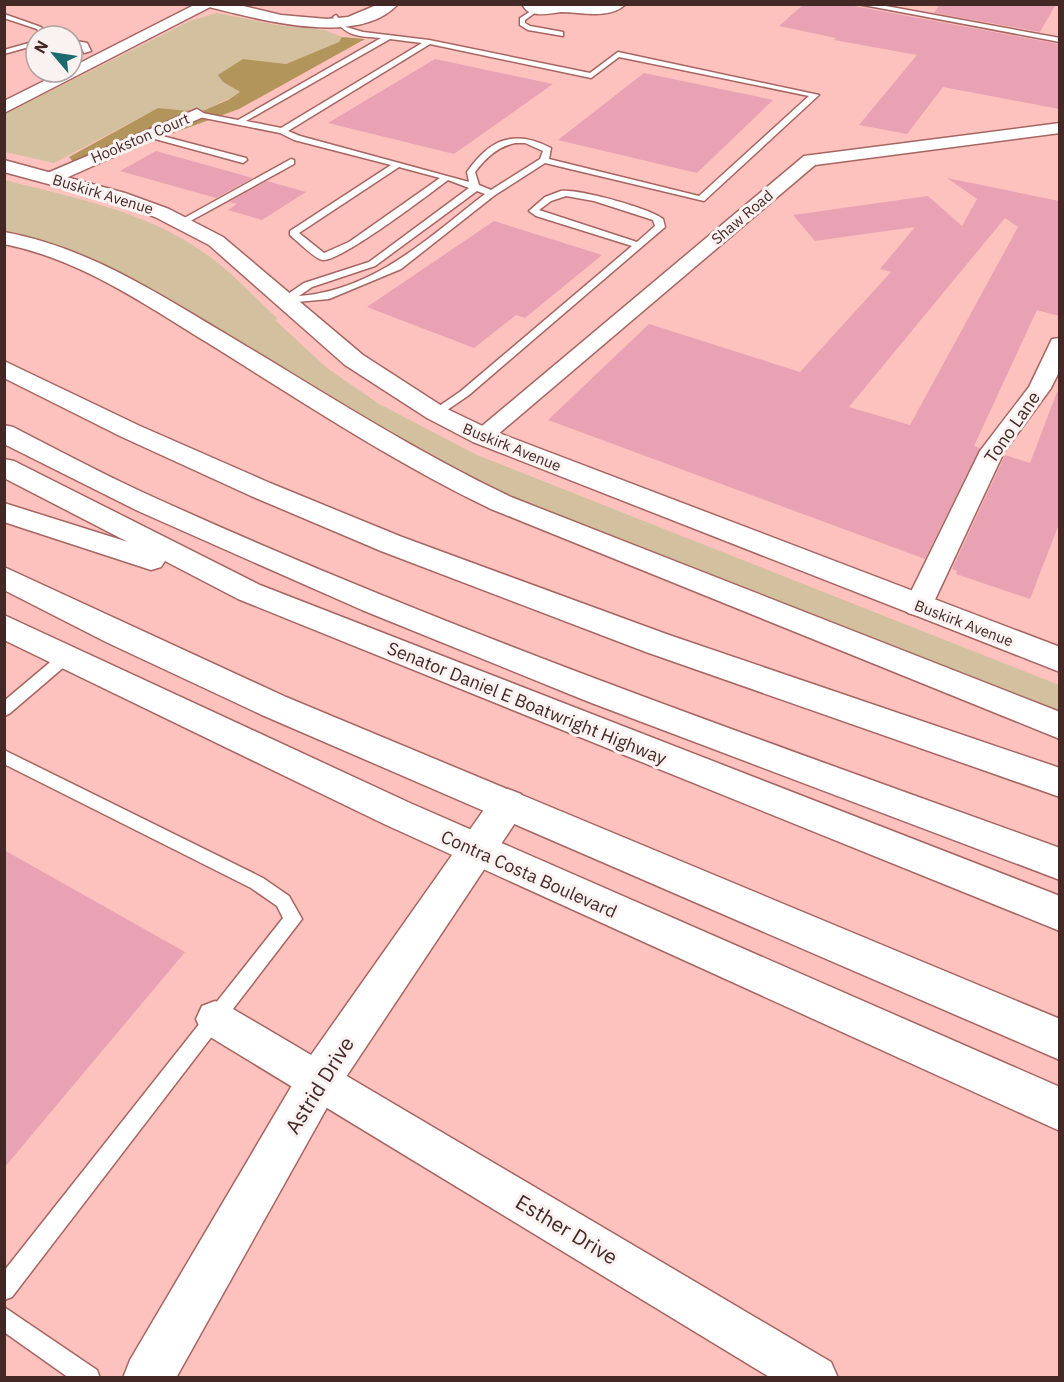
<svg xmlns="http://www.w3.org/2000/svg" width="1064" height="1382" font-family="'IBM Plex Sans',sans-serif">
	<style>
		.green { fill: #d2c09e }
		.forest { fill: #b2955a }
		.building { fill: #e8a2b3; fill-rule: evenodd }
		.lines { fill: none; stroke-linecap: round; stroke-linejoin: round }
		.service-casing { stroke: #a76562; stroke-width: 3 }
		.minor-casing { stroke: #a76562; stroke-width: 3 }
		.tertiary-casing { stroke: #a76562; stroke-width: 3 }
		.secondary-casing { stroke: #a76562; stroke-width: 3 }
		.motorway-casing { stroke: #a76562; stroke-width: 3 }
		.service { fill: #fff; fill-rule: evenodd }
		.minor { fill: #fff; fill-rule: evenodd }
		.tertiary { fill: #fff; fill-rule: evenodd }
		.secondary { fill: #fff; fill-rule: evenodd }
		.motorway { fill: #fff; fill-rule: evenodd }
		.labels { text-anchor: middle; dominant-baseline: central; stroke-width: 6; stroke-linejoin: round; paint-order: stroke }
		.far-street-label { font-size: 15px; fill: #442826; stroke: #faf2f1 }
		.street-label { font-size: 18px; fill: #442826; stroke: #faf2f1 }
		.near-street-label { font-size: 21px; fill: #442826; stroke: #faf2f1 }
	</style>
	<rect width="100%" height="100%" fill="#fdc2be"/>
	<path class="green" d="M 217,13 L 277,25 L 325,30 L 342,37 L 339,42 L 286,64 L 243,59 L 223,82 L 241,93 L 200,112 L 158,108 L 54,163 L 5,152 L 5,114 L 190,21 Z
		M 4,180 C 75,198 146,211 206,254 C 232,272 255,298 278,319 L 275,320 L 327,368 L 379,404 L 477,455 L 1059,685 L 1059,726 L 501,503 L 132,287 L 5,238 Z"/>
	<path class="forest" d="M 342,37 L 365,39 L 239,109 L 160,138 L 147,134 L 77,166 L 69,157 L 158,108 L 200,112 L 228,100 L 240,92 L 223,82 L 218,75 L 243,59 L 286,64 L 339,42 Z"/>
	<path class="building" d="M 804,4 L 843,4 L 1059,44 L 1059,109 L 943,87 L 907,134 L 859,125 L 917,55 L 834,40 L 836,38 L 779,26 Z
		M 940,4 L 1056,4 L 1040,32 L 934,13 Z
		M 435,59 L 553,84 L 454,154 L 328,123 Z
		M 644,73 L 773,100 L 697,173 L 558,140 Z
		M 156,151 L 253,178 L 216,198 L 120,171 Z
		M 947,178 L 1059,201 L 1059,316 L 1037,310 L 974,446 L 980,448 L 925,559 L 548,420 L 649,324 L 800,372 L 891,272 L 880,269 L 915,227 L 815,241 L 793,215 L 928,196 L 962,226 L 977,199 ZM 1005,218 L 1018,227 L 910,425 L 849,407 Z
		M 267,181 L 306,192 L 262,220 L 228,210 L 237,204 L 229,202 Z
		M 494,221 L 602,255 L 525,318 L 516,315 L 474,348 L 367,307 Z
		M 1057,392 L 1059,393 L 1059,524 L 1030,599 L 956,574 L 957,571 L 952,569 L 1005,455 L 1030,463 Z
		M 4,850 L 185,952 L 4,1168 Z"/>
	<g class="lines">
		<g class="service-casing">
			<path id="service" d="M 858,4 L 875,4 L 1060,38 L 1060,42 Z
				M 536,8 L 539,10 L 525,20 L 525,23 L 530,26 L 563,32 L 563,36 L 528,30 L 520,25 L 520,18 Z
				M 4,14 L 41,27 L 51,36 L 43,36 L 37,29 L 4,18 Z
				M 336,15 L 346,27 L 363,32 L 429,40 L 590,73 L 618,52 L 819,95 L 704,201 L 545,163 L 495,195 L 401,269 L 329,299 L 286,303 L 281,300 L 282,298 L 304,283 L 369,262 L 469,188 L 448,180 C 428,195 342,261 323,260 C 316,260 296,240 290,235 L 290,231 L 391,165 L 294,140 L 280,133 L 194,116 L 194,112 L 197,112 L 238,120 L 381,38 C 358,36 346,37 333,17 ZM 390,39 L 422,43 L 281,128 L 246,121 ZM 430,44 L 591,78 L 619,57 L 809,96 L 699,196 L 549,159 L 551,148 C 514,129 490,139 467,172 L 469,182 L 300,136 L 288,131 ZM 515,143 L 525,143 L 543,151 L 540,159 L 491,190 L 479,185 L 475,172 C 486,158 497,147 515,143 ZM 399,167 L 440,178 L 349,242 L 324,253 L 299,233 ZM 477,191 L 485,194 C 428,238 375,290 299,296 L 312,287 L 375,266 Z
				M 72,40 L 87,43 L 91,51 L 84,53 L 81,46 L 72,44 Z
				M 36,41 L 36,45 L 4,54 L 4,50 Z
				M 147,132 L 246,158 L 247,160 L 243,163 L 144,136 L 143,134 Z
				M 291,159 L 294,160 L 294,164 L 185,224 L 177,222 Z
				M 561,191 C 579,189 649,208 663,219 L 665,227 L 469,395 L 440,415 L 432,415 L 432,411 L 461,391 L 632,246 L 536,216 L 529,211 L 545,197 ZM 566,196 L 594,201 L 653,220 L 655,226 L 637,242 L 539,210 L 551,201 Z
				M 66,652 L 73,657 L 71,661 L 9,714 L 4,716 L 4,701 L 61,653 Z
				M 4,750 L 263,878 L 289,896 L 302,919 L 12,1297 L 4,1300 L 4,1271 L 283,918 L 277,906 L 251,888 L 4,764 Z
				M 4,1307 L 97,1370 L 100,1378 L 69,1378 L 4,1332 Z"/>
		</g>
		<g class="minor-casing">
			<path id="minor" d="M 522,4 L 539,6 L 626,4 C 609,20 582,12 561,12 C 551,13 542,16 533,13 C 527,12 525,9 522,4 Z
				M 197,109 L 205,114 L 203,117 L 57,182 L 45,182 L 42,178 L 45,174 Z
				M 1060,123 L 1060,133 L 815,165 L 490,441 L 482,443 L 474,441 L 470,436 L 804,156 Z
				M 1060,338 L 1060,370 L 1051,388 L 1004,452 L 932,606 L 928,613 L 918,616 L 908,613 L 904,606 L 980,451 L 1029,387 L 1052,339 Z
				M 215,1001 L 228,1006 L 831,1362 L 838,1378 L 771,1378 L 202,1032 L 196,1019 L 202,1006 Z"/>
		</g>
		<g class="tertiary-casing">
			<path id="tertiary" d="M 207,4 L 235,4 L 281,15 L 327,19 L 348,17 L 379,4 L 398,4 C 358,48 258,19 209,7 Z
				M 508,789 L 521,794 L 526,804 L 521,814 L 334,1095 L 176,1378 L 123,1378 L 130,1360 L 304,1065 L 495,794 Z"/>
		</g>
		<g class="secondary-casing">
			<path id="secondary" d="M 196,4 L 216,4 L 4,113 L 4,101 L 62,72 L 72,72 L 72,67 Z
				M 4,160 L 125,193 L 169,209 L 223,237 L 363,355 L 445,408 L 491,430 L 1060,647 L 1060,672 L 473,442 L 427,418 L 345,365 L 209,245 L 155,217 L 111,201 L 4,172 Z
				M 4,567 L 286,697 L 1060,1019 L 1060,1060 L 262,715 L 106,642 L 4,590 Z
				M 4,615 L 410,803 L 1060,1087 L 1060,1131 L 384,824 L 4,640 Z"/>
		</g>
		<g class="motorway-casing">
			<path id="motorway" d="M 4,232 C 87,247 155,292 226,334 C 320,390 412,450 511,497 L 1060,712 L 1060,739 L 491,509 C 393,462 301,401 208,343 C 144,304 80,259 4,244 Z
				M 4,361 L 140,426 L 270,483 L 402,537 L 669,635 L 1060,768 L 1060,797 L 646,652 L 381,551 L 251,496 L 122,437 L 4,378 Z
				M 4,425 L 13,427 C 56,449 97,471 140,491 C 439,628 751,736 1060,848 L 1060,880 L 589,702 L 362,610 L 138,511 L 4,444 Z
				M 4,459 L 14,461 L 260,585 L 1060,896 L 1060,931 L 238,599 L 165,561 L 161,567 L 151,570 L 4,522 L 4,503 L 128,542 L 4,478 Z"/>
		</g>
		<use href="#service" class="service"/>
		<use href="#minor" class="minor"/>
		<use href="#tertiary" class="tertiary"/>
		<use href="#secondary" class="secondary"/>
		<use href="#motorway" class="motorway"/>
	</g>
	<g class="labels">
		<g class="far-street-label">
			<text transform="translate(140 138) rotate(-23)">Hookston Court</text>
			<text transform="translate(103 194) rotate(17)">Buskirk Avenue</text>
			<text transform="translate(742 217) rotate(-40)">Shaw Road</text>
			<text transform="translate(512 447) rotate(22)">Buskirk Avenue</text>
			<text transform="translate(964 623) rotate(21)">Buskirk Avenue</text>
		</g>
		<g class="street-label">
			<text transform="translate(1012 427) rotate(-55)">Tono Lane</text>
			<text transform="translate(527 703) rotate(22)">Senator Daniel E Boatwright Highway</text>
			<text transform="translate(529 874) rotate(24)">Contra Costa Boulevard</text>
		</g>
		<g class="near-street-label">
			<text transform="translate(319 1085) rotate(-58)">Astrid Drive</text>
			<text transform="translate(567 1229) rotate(31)">Esther Drive</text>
		</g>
	</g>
	<rect width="1064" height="1382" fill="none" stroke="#442826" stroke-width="12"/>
	<g transform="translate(54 54) rotate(299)"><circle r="28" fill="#faf2f1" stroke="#b1a1a0" stroke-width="1.5"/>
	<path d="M0-4.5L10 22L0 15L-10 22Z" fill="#1d6970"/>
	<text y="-9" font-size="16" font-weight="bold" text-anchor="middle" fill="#442826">N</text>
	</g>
</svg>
